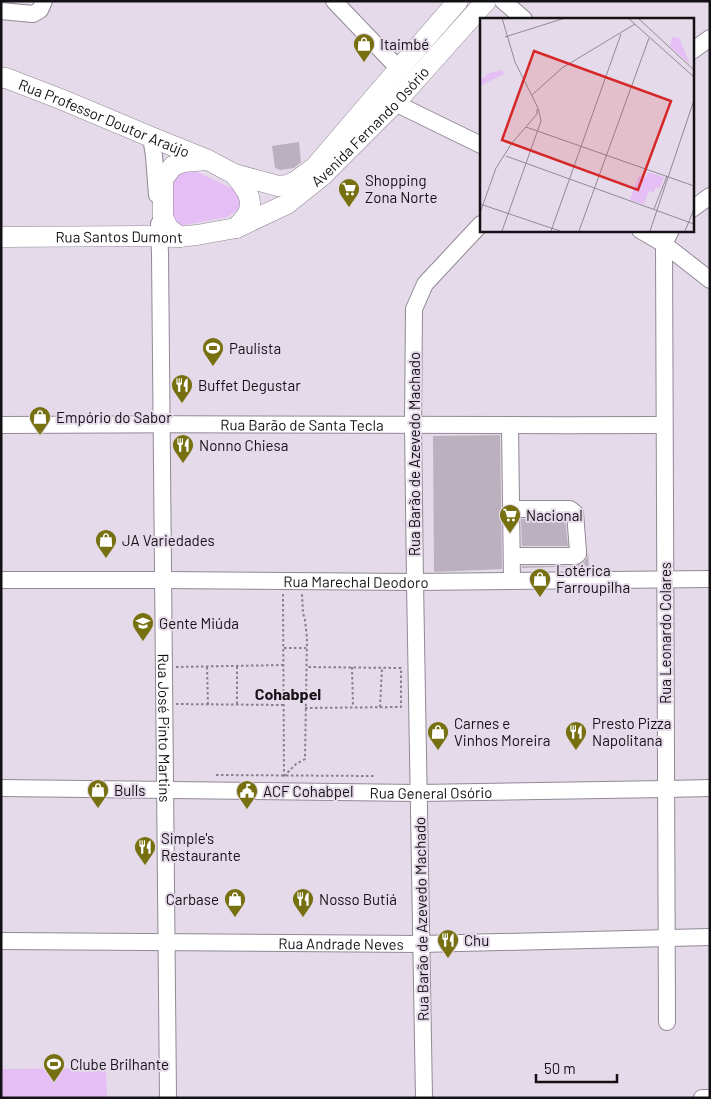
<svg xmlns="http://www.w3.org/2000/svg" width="711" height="1099" font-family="Barlow,sans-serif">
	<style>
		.green { fill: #e5bef6 }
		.building { fill: #bab0be }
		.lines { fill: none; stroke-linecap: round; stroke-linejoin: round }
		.minor-casing { stroke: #928896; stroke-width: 18 }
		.major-casing { stroke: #928896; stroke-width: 21 }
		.path { stroke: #87808a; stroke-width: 2; stroke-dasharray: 2.5 2.5; stroke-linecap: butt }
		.minor { stroke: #fff; stroke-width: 16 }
		.major { stroke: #fff; stroke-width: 20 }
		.labels { text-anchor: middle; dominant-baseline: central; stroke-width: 4; stroke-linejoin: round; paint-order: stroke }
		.poi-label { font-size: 15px; fill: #141116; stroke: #e5dae9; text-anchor: start }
		.street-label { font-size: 15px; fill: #141116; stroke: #e5dae9 }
		.neighbourhood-label { font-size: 16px; font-weight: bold; fill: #141116; stroke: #e5dae9 }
		.inset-road { fill: none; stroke: #918a95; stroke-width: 1 }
		.view { fill: #d62828; fill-opacity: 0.15; stroke: #d62828; stroke-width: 2.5 }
		.inset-edge { fill: none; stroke: #141116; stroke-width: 2.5 }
	</style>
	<rect width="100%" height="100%" fill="#e5dae9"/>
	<path class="green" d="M 187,167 L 233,189 L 239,194 L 239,209 L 227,217 L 179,226 L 171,218 L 170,176 Z
		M 106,1068 L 107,1098 L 1,1098 L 1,1069 Z"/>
	<path class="building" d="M 299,142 L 301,162 L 294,168 L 280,170 L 275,168 L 272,146 Z
		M 500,435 L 502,569 L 434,572 L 433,436 Z
		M 521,519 L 565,519 L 568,546 L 522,546 Z
		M 588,552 L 589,566 L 522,568 L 522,566 L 576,566 L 584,562 L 587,558 Z"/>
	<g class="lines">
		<g class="minor-casing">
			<g id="minor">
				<path d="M 334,1 L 399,69"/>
				<path d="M 503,1 L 524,19"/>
				<path d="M 1,11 L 33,14 L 40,10 L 44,1"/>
				<path d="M 692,51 L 710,38"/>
				<path d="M 395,103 L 481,145"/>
				<path d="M 151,137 L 154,156 L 157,195"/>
				<path d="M 692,209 L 710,196"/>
				<path id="s1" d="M 159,224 L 160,254 L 168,1098"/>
				<path d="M 640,230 L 664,244 L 710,280"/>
				<path id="s2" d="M 1,425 C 222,423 443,426 664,425"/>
				<path d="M 510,425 L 512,581"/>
				<path d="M 511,509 L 570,509 L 575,513 L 578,551 L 578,554 L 575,556 L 512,556"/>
				<path id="s3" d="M 1,580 L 163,580 L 415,582 L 710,579"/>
				<path id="s4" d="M 1,788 L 419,793 L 666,789 L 710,788"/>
				<path id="s5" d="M 1,941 L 421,944 L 710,937"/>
				<path d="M 667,1022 L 664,244 L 671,230"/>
				<path d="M 424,1098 L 415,582 L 413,426 L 414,309 L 425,284 L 481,224"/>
				<path d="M 702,1098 L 710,1098"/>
			</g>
		</g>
		<g class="major-casing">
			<g id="major">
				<path id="s6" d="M 1,78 L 6,78 L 63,100 L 151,137 L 208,160 L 234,174 L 278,186 L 288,185 L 296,181 L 315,167 L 378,93 L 458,1"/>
				<path d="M 234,174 C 243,185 255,198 248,213 C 246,218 240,223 236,228"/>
				<path id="s7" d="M 1,237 L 144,236 L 177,237 L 197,235 L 236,228 L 287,204 L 322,176 L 395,103 L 486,1"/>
				<path d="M 180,237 L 168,228 L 163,217 L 163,179 L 173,166 L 183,162 L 207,160"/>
			</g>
		</g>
		<path class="path" d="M 283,594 L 284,779
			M 284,648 L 306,648
			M 176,667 L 284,665
			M 207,667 L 208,705
			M 352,667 L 353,707
			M 176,704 L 284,705
			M 237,704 L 237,666
			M 380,707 L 382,668
			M 305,708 L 401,707 L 401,668 L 306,667
			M 216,775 L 374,776
			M 284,776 L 296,764 L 305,759 L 307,638 L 305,620 L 303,613 L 302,594"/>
		<use href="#minor" class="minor"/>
		<use href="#major" class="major"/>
	</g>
	<defs>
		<g id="shop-pin" transform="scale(1.125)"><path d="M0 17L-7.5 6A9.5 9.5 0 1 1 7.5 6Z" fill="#767011" stroke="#e5dae9"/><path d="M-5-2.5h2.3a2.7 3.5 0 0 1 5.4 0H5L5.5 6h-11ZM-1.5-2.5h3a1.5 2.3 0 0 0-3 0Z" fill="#fff"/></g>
		<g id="supermarket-pin" transform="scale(1.125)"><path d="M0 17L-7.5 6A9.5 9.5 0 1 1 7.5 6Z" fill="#767011" stroke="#e5dae9"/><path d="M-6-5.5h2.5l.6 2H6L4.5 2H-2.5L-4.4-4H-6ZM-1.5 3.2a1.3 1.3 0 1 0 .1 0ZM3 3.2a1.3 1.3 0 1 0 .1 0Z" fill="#fff"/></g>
		<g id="stadium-pin" transform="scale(1.125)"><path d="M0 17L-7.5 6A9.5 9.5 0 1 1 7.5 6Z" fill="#767011" stroke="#e5dae9"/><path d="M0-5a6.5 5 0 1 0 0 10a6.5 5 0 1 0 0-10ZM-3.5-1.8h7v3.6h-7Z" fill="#fff"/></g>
		<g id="restaurant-pin" transform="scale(1.125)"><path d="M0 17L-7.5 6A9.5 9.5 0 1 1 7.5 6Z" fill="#767011" stroke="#e5dae9"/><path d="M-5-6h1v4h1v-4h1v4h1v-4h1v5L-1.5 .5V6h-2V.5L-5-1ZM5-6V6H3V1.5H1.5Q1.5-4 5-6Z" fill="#fff"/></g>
		<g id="school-pin" transform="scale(1.125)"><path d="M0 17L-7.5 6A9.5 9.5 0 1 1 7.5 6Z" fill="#767011" stroke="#e5dae9"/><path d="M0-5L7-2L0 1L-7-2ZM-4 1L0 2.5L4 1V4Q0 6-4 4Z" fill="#fff"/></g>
		<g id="civic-pin" transform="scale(1.125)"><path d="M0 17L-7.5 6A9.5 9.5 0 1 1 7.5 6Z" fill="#767011" stroke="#e5dae9"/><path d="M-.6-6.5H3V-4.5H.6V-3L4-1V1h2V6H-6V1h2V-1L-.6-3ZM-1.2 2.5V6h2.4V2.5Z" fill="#fff"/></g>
	</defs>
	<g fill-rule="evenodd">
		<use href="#shop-pin" x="364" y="44"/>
		<use href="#supermarket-pin" x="349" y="189"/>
		<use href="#stadium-pin" x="213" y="348"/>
		<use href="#restaurant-pin" x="182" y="385"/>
		<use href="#shop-pin" x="40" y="417"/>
		<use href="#restaurant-pin" x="183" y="445"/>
		<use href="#supermarket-pin" x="510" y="515"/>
		<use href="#shop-pin" x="106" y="540"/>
		<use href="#shop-pin" x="540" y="579"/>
		<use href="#school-pin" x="143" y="623"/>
		<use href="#shop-pin" x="438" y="732"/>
		<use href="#restaurant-pin" x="576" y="732"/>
		<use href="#shop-pin" x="98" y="790"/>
		<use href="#civic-pin" x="247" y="791"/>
		<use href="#restaurant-pin" x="145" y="847"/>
		<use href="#shop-pin" x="235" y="899"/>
		<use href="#restaurant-pin" x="303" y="899"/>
		<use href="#restaurant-pin" x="448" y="940"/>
		<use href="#stadium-pin" x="54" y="1064"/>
	</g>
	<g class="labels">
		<g class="poi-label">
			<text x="380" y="44">Itaimbé</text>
			<text x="365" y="180">Shopping<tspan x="365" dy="17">Zona Norte</tspan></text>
			<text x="229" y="348">Paulista</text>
			<text x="198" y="385">Buffet Degustar</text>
			<text x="56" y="417">Empório do Sabor</text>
			<text x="199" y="445">Nonno Chiesa</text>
			<text x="526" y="515">Nacional</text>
			<text x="122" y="540">JA Variedades</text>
			<text x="556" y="570">Lotérica<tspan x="556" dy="17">Farroupilha</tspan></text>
			<text x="159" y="623">Gente Miúda</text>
			<text x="454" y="723">Carnes e<tspan x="454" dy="17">Vinhos Moreira</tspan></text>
			<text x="592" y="723">Presto Pizza<tspan x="592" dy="17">Napolitana</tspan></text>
			<text x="114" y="790">Bulls</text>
			<text x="263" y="791">ACF Cohabpel</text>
			<text x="161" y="838">Simple's<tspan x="161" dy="17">Restaurante</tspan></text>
			<text x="219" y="899" text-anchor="end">Carbase</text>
			<text x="319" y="899">Nosso Butiá</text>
			<text x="464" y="940">Chu</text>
			<text x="70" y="1064">Clube Brilhante</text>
		</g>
		<g class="street-label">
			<text stroke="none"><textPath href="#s6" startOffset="111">Rua Professor Doutor Araújo</textPath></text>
			<text stroke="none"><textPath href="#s7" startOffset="406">Avenida Fernando Osório</textPath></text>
			<text stroke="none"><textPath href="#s7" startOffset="118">Rua Santos Dumont</textPath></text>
			<text stroke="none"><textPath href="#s2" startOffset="301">Rua Barão de Santa Tecla</textPath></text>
			<text transform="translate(414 454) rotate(-90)">Rua Barão de Azevedo Machado</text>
			<text stroke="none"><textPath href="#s3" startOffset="355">Rua Marechal Deodoro</textPath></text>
			<text transform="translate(665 633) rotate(-90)">Rua Leonardo Colares</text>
			<text stroke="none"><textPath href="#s1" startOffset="504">Rua José Pinto Martins</textPath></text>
			<text stroke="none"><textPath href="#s4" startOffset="430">Rua General Osório</textPath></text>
			<text transform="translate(421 919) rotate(-91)">Rua Barão de Azevedo Machado</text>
			<text stroke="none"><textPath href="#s5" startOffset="340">Rua Andrade Neves</textPath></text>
		</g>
		<g class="neighbourhood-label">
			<text x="288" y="693">Cohabpel</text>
		</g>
	</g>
	<g transform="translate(480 18)">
		<rect width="214" height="214" fill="#e5dae9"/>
		<path d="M 192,19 L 199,20 L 210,46 L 190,28 ZM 22,52 L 24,56 L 0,68 L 0,60 L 6,59 L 6,56 ZM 168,154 L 184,159 L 180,170 L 176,169 L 174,174 L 169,173 L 164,186 L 150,182 L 159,157 L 166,159 Z" fill="#e5bef6"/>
		<path class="inset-road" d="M 22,0 L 35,44 L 58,90 L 61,103 L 22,213M 148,0 L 214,59M 158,0 L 214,52M 25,19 L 85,0M 52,77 L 82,50 L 155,6M 46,109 L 214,168M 26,138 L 214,206M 0,186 L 80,213M 174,191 L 187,158M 0,195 L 16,150 L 32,125 L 57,96 L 57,91M 71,213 L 141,16M 99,213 L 169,20M 170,213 L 214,82M 205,213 L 214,191"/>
		<path class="view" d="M 54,33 L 191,83 L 158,172 L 22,122 Z"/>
		<rect width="214" height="214" class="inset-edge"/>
	</g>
	<rect width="711" height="1099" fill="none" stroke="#141116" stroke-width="5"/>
	<path d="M536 1074v8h81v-8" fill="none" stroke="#141116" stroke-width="2.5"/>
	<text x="544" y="1074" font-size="15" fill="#141116" stroke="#e5dae9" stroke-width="4" paint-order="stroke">50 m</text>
</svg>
